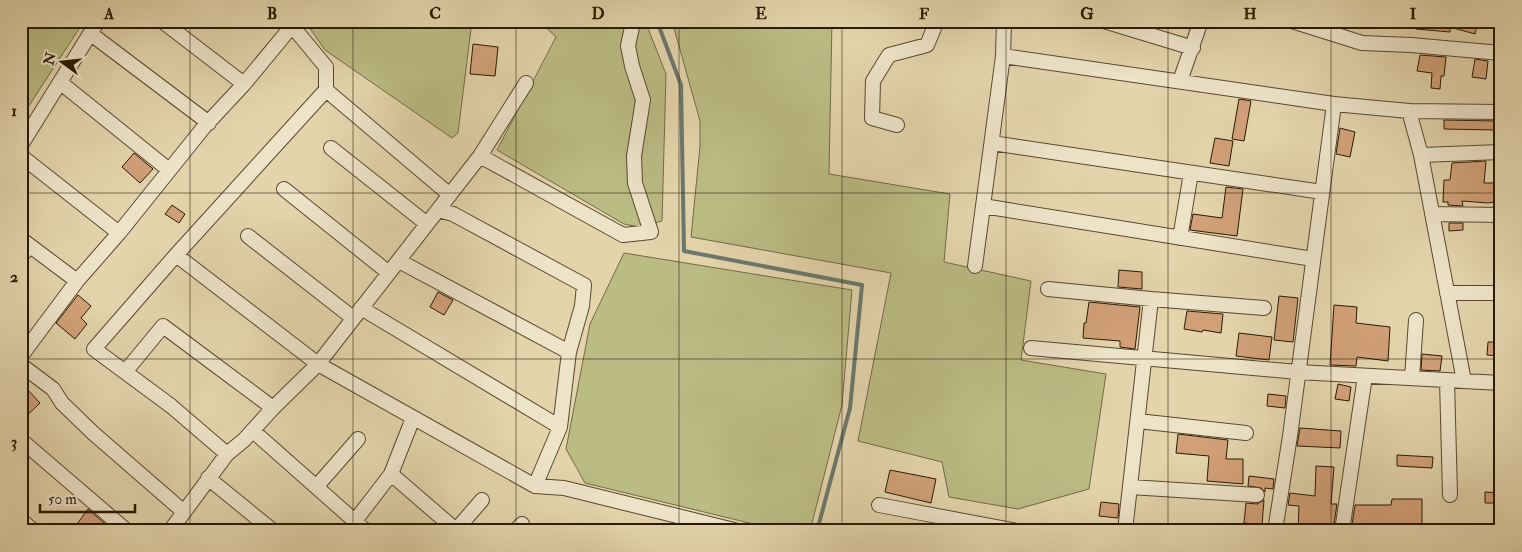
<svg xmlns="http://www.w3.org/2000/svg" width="1522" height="552" font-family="'IM FELL Double Pica',serif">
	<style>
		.green { fill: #bbbb84; stroke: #726a44 }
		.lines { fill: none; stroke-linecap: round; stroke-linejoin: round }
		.stream { stroke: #6b786c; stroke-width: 4 }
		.building { fill: #d1a078; stroke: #291a03 }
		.street-casing { stroke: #58482d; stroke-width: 16 }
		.street { stroke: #ede3c9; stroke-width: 14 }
		.grid { fill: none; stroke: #291a03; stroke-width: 1; stroke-opacity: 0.55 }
		.neatline { fill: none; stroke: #291a03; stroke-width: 2 }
		.grid-label { font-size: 16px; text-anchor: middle; font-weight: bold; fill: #291a03 }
	</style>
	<rect width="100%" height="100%" fill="#e3d4ac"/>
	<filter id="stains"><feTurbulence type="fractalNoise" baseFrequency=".004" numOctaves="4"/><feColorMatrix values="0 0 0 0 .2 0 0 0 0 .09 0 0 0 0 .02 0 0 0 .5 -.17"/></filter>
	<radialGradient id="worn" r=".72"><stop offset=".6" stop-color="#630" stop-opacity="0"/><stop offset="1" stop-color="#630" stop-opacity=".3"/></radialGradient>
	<path class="green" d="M 21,21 L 84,21 L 21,118 Z
		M 305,21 L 472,21 L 458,133 L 452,138 L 325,50 Z
		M 539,21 L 645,21 L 666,74 L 662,221 L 640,227 L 624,224 L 497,150 L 556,37 Z
		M 672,21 L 832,21 L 829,174 L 950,194 L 944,262 L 1031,281 L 1021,360 L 1106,374 L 1089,489 L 1018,509 L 949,497 L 942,462 L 858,441 L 891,273 L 691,237 L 700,146 L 700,121 Z
		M 624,253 L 852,290 L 842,405 L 810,531 L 782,531 L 585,483 L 566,449 L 590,324 Z"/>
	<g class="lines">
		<path class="stream" d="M 657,21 L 681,85 L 684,251 L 862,285 L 850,408 L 817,531"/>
	</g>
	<path class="building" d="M 1416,21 L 1478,21 L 1475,34 L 1450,27 L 1450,32 L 1416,29 Z
		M 473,44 L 498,47 L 495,76 L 470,74 Z
		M 1420,55 L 1446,57 L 1444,76 L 1441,76 L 1440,89 L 1431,88 L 1432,73 L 1417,71 Z
		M 1475,59 L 1488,61 L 1486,79 L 1472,77 Z
		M 1239,99 L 1251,101 L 1244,141 L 1232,139 Z
		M 1444,120 L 1496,121 L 1495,130 L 1444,129 Z
		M 1340,128 L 1355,132 L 1350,157 L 1336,154 Z
		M 1215,138 L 1233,141 L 1229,166 L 1210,163 Z
		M 134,153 L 153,169 L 140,183 L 122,167 Z
		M 1486,161 L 1484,183 L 1501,183 L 1501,201 L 1488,203 L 1462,201 L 1463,206 L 1448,205 L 1448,202 L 1443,202 L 1444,180 L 1450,180 L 1452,163 Z
		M 1226,187 L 1243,189 L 1237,236 L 1190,230 L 1193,214 L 1222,218 Z
		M 172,205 L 185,214 L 179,223 L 165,214 Z
		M 1449,223 L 1463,223 L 1463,230 L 1449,231 Z
		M 1119,270 L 1142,272 L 1142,289 L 1118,287 Z
		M 438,292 L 453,300 L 444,315 L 430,307 Z
		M 78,295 L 91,306 L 81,318 L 87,324 L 75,339 L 56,323 Z
		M 1279,296 L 1298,298 L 1293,342 L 1274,340 Z
		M 1089,302 L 1140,307 L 1135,349 L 1120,347 L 1120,341 L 1083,338 L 1084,323 L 1086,323 Z
		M 1334,305 L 1357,307 L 1356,323 L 1390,327 L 1388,361 L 1357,357 L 1356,366 L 1330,365 Z
		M 1187,311 L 1223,314 L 1221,333 L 1203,330 L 1202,332 L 1184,329 Z
		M 1239,333 L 1272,337 L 1269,360 L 1236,356 Z
		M 1488,342 L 1501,342 L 1501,356 L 1487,355 Z
		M 1422,354 L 1442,356 L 1440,371 L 1421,370 Z
		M 1338,384 L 1351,387 L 1349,401 L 1335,399 Z
		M 28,390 L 40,403 L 21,421 L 21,397 Z
		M 1268,394 L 1286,396 L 1285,408 L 1267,406 Z
		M 1300,428 L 1341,431 L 1340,448 L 1297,446 Z
		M 1178,434 L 1228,440 L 1226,459 L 1243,459 L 1243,484 L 1207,481 L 1209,456 L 1176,453 Z
		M 1397,455 L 1433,457 L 1432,468 L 1397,466 Z
		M 1316,466 L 1334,467 L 1331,504 L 1337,504 L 1334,524 L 1330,524 L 1329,531 L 1298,531 L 1299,506 L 1288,505 L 1290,493 L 1315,496 Z
		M 890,470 L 936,479 L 931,503 L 885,492 Z
		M 1249,476 L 1274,479 L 1273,489 L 1265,488 L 1265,492 L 1261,488 L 1248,486 Z
		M 1485,492 L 1501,493 L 1501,503 L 1485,503 Z
		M 1392,499 L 1422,499 L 1422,525 L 1352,525 L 1355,505 L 1391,505 Z
		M 1264,500 L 1262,525 L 1244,523 L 1246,503 L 1257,504 Z
		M 1101,502 L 1119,504 L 1118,518 L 1099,516 Z
		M 88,509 L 113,531 L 86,531 L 77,524 Z"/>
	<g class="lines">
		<g class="street-casing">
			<path id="street" d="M 162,21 L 244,84
				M 288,21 L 326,67 L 326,90 L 450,195
				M 1104,21 L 1193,48
				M 1292,21 L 1362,43 L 1411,45 L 1501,53
				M 91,34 L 209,123
				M 1003,56 L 1334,104
				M 1180,81 L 1201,21
				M 61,83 L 169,170
				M 1409,111 L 1501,112
				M 897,125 L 872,118 L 873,81 L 889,55 L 927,45 L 937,21
				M 992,143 L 1322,192
				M 21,145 L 98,21
				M 331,148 L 427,224
				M 1501,152 L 1421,155 L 1464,381 L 1501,383
				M 21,156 L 119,233
				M 480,156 L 526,83
				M 284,189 L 389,273
				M 983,206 L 1313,259
				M 438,210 L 453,214 L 584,285 L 582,306 L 569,352 L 560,427 L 535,486
				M 1432,214 L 1501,215
				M 248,236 L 353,318
				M 1180,238 L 1191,173
				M 21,239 L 77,281
				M 176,255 L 318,364 L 535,486 L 564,488 L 738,531
				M 21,256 L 30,246
				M 399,261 L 569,352
				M 975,266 L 1003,56 L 1004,21
				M 1048,289 L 1151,299 L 1264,308
				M 1447,293 L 1501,293
				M 361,308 L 560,427
				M 1031,348 L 1298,372 L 1464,381
				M 21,356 L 77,281 L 119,233 L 204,127 L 244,84 L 292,26
				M 21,365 L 53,389 L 62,403 L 93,433 L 184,512
				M 125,372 L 163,326 L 273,408
				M 1412,378 L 1416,320
				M 1447,380 L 1450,495
				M 1138,421 L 1246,433
				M 253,431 L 366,531
				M 21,440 L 127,531
				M 227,454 L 171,406 L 94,349 L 176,255 L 326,90
				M 391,474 L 457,531
				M 208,478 L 273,531
				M 317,486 L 358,439
				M 1130,487 L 1257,495
				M 879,505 L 1017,531
				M 21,520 L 34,531
				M 355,521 L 391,474 L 413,418
				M 456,530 L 482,500
				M 170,531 L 227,454 L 244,440 L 273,408 L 318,364 L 480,156 L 623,235 L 651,232 L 635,183 L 634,156 L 643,100 L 632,66 L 628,46 L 632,27 L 635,21
				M 515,531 L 522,524
				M 1125,531 L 1151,299
				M 1275,531 L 1290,436 L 1334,104 L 1409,111 L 1421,155
				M 1342,531 L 1365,376"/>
		</g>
		<use href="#street" class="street"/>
	</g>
	<path class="grid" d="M 190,21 L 190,531M 353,21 L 353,531M 516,21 L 516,531M 679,21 L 679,531M 842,21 L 842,531M 1006,21 L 1006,531M 1168,21 L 1168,531M 1331,21 L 1331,531M 21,193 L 1501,193M 21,359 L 1501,359"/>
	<rect width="1522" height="552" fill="none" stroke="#e3d4ac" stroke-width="55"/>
	<g transform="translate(62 62) rotate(285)" stroke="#ede3c9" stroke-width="4" paint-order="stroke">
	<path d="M0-4L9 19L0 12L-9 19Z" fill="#291a03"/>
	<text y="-8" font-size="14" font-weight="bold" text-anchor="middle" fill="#291a03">N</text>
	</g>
	<path d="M40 504v8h95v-8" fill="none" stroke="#291a03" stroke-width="2.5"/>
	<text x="48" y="504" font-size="15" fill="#291a03" stroke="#ede3c9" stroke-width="4" paint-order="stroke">50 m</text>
	<rect x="28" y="28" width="1466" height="496" class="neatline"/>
	<g class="grid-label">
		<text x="109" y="19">A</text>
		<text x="272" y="19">B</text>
		<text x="435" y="19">C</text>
		<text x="598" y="19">D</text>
		<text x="761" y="19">E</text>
		<text x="924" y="19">F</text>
		<text x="1087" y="19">G</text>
		<text x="1250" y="19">H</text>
		<text x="1413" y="19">I</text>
		<text x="14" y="116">1</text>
		<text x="14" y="282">2</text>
		<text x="14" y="447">3</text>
	</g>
	<rect width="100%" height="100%" filter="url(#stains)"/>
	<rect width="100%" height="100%" fill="url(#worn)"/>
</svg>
